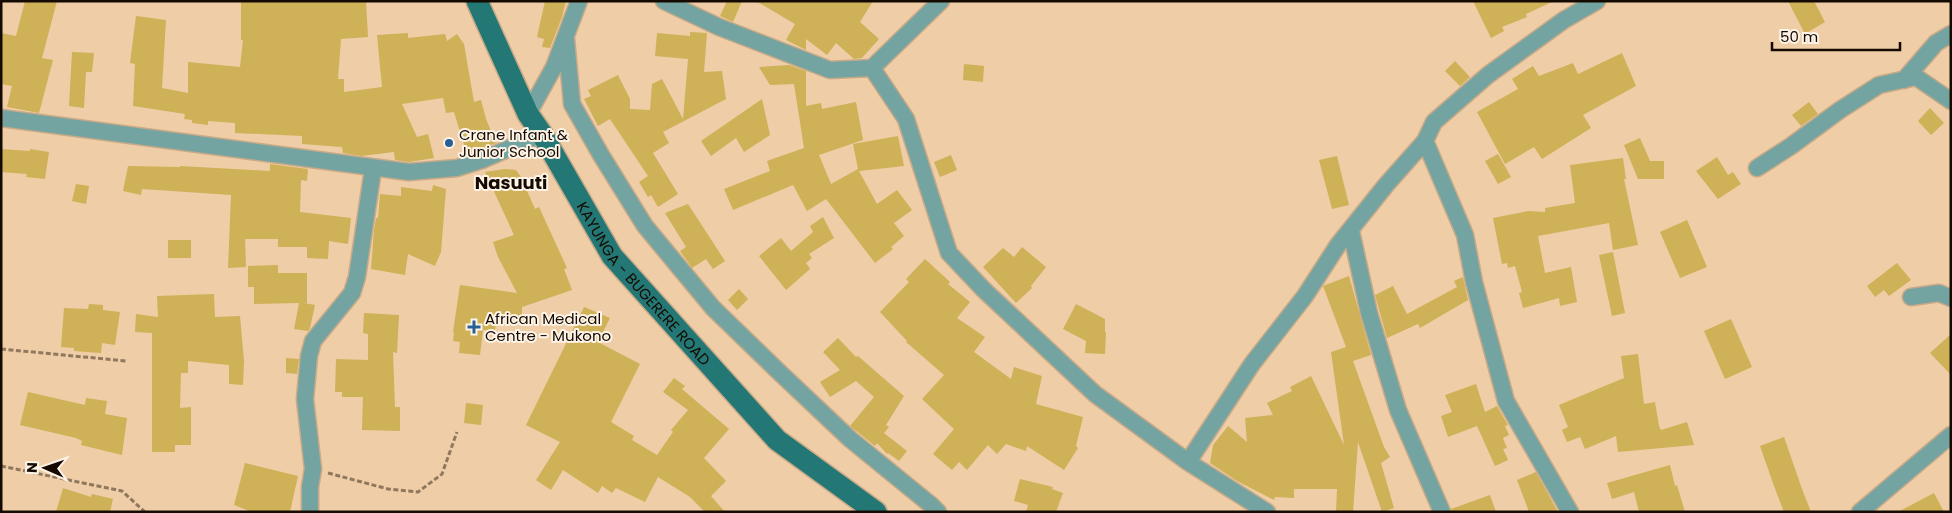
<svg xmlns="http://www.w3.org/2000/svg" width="1952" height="513" font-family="Poppins,sans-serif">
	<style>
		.building { fill: #cfb157 }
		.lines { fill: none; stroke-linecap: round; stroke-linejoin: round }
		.minor-casing { stroke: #c8aa88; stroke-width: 19 }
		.major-casing { stroke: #c8aa88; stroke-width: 24 }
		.path { stroke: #90785e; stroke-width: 3; stroke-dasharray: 5 2.5; stroke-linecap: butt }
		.minor { stroke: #74a4a1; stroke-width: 16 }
		.major { stroke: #237774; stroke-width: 21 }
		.poi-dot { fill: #275f97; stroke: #fdf3e7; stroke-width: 2 }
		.labels { text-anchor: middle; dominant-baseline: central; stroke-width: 4; stroke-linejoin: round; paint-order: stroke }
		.poi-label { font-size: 15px; fill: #150a00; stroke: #fdf3e7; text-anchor: start }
		.street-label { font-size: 15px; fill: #150a00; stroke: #fdf3e7 }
		.quarter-label { font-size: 18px; font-weight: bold; fill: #150a00; stroke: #fdf3e7 }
	</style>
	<rect width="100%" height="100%" fill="#efcda6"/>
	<path class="building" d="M 25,1 L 57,1 L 42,58 L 53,60 L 39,113 L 7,107 L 12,86 L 1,84 L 1,33 L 16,36 Z
		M 241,1 L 366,1 L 368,37 L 341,39 L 338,79 L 344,79 L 344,92 L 382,87 L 377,35 L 408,33 L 408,38 L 445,34 L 447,41 L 457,34 L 464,44 L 474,102 L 481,100 L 486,119 L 496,143 L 467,154 L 454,112 L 446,113 L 443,98 L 402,104 L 417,137 L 428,134 L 434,158 L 409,162 L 395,160 L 394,152 L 361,156 L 343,153 L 342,147 L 302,144 L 302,136 L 235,133 L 235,123 L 208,121 L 208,125 L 192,123 L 192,120 L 184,119 L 185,114 L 133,106 L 135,64 L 130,63 L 136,16 L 166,20 L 162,88 L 188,93 L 188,62 L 240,67 L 243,40 L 241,40 Z
		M 545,1 L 566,1 L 562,17 L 550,48 L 542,47 L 544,39 L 537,37 Z
		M 727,1 L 742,1 L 733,22 L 720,16 Z
		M 756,1 L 873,1 L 860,22 L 879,39 L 862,58 L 854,59 L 836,43 L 827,55 L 806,39 L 806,50 L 786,40 L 795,24 Z
		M 1473,1 L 1554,1 L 1526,14 L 1527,17 L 1502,27 L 1504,31 L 1491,38 Z
		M 1788,1 L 1814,1 L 1825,22 L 1805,34 Z
		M 690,32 L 707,33 L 704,72 L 722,71 L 726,99 L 663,132 L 669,143 L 653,153 L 678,194 L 658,207 L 651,195 L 648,197 L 639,182 L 648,176 L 610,119 L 598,126 L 584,99 L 591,96 L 588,90 L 618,75 L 630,99 L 630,109 L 650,110 L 652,84 L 662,79 L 683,119 L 688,59 L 655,56 L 657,33 L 690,36 Z
		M 72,52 L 94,53 L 92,72 L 86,72 L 84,108 L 69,106 Z
		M 1622,53 L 1636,86 L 1583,115 L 1591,128 L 1542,159 L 1534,147 L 1505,164 L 1477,112 L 1518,89 L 1512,79 L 1533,66 L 1539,76 L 1573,63 L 1578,74 Z
		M 1455,61 L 1470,77 L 1460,86 L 1445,71 Z
		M 964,64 L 984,66 L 983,82 L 963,80 Z
		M 789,65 L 806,71 L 806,106 L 821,103 L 822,109 L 856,102 L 863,140 L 819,155 L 831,184 L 858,169 L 853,144 L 898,136 L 904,166 L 859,171 L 877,204 L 897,190 L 912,210 L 894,223 L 904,236 L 891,247 L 893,249 L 875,263 L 826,199 L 807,211 L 793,185 L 733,210 L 724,189 L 770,171 L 767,161 L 804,148 L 794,84 L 770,85 L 759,67 Z
		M 762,99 L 770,135 L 744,152 L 736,138 L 711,156 L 701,141 Z
		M 1809,102 L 1818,114 L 1801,126 L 1792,115 Z
		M 1930,108 L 1944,123 L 1931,135 L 1918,121 Z
		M 1640,138 L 1650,161 L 1664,161 L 1664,179 L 1638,179 L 1624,145 Z
		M 1,149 L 30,151 L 30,149 L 49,152 L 45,179 L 26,177 L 27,174 L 1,172 Z
		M 1498,154 L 1511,177 L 1498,184 L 1485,161 Z
		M 951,155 L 957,170 L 940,177 L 934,162 Z
		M 1337,156 L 1349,205 L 1332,209 L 1319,160 Z
		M 1717,157 L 1728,175 L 1733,172 L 1741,184 L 1718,199 L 1696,171 Z
		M 1623,158 L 1626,179 L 1624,179 L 1638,245 L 1613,250 L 1609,223 L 1538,236 L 1545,273 L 1571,267 L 1577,302 L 1560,306 L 1559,298 L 1523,308 L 1519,293 L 1522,292 L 1515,266 L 1508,268 L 1507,263 L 1502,264 L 1493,218 L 1528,211 L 1545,212 L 1545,208 L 1575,203 L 1570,165 Z
		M 270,164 L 308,169 L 307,181 L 301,180 L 300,212 L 351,218 L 348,244 L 329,241 L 328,259 L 307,258 L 307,247 L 278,247 L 278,239 L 245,239 L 246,267 L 228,268 L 231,195 L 142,189 L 141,195 L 123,191 L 128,166 L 180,167 L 180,166 L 270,171 Z
		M 505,169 L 516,170 L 521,177 L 535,209 L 539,207 L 567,268 L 564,269 L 572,290 L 522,307 L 522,317 L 497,316 L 495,331 L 483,330 L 480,355 L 459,353 L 460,342 L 453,341 L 454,333 L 453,332 L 460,285 L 517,293 L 498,257 L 493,242 L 514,235 L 485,172 Z
		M 76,184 L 89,186 L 86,204 L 72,201 Z
		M 433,185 L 446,189 L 441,252 L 435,266 L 408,254 L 405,275 L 371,269 L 374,230 L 376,218 L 378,218 L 380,194 L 401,196 L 401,187 L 432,191 Z
		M 688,204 L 725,261 L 713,269 L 706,259 L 692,268 L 680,251 L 686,247 L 665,213 Z
		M 823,217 L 834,238 L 809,254 L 812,258 L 806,263 L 810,269 L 786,290 L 759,256 L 781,238 L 791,251 L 813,232 L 810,226 Z
		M 1687,220 L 1707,267 L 1680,278 L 1660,232 Z
		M 168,240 L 191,240 L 191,258 L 168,258 Z
		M 1022,247 L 1046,267 L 1031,286 L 1032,288 L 1016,303 L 983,267 L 1003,248 L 1014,257 Z
		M 1613,252 L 1625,313 L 1612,316 L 1599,255 Z
		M 925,259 L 950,282 L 948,284 L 970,302 L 957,318 L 985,337 L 974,352 L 1011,379 L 1014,367 L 1042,376 L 1036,404 L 1083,417 L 1076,446 L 1078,448 L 1064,470 L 1027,446 L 1026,451 L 1006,444 L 997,454 L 988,445 L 967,470 L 959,462 L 952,470 L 933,454 L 954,429 L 922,399 L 944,375 L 906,342 L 907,341 L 880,312 L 909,282 L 906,279 Z
		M 1897,263 L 1911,280 L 1889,296 L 1884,290 L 1875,297 L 1867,286 Z
		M 278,265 L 278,273 L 307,273 L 307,303 L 304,303 L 315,305 L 310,328 L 308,331 L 294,329 L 299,303 L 254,304 L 254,287 L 248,287 L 248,266 Z
		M 1349,276 L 1371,355 L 1353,361 L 1384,447 L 1390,457 L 1381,463 L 1394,508 L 1382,512 L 1358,442 L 1353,512 L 1336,512 L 1337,489 L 1294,489 L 1294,498 L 1275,497 L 1274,500 L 1237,481 L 1210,463 L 1213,445 L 1228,426 L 1247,442 L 1245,418 L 1273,415 L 1267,403 L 1292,391 L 1290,387 L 1311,376 L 1344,445 L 1331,352 L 1346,347 L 1323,286 Z
		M 1463,277 L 1468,300 L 1420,328 L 1418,324 L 1387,338 L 1375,295 L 1393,286 L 1407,314 L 1457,287 L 1454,281 Z
		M 739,289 L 748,299 L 737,310 L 728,300 Z
		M 214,294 L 215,317 L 240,316 L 244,361 L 243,385 L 229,384 L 229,365 L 188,361 L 188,373 L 181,373 L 180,408 L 191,407 L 191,445 L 175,445 L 175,452 L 152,452 L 152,333 L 135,332 L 136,314 L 158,317 L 157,296 Z
		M 89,304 L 103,305 L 103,310 L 120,312 L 115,345 L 102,343 L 101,353 L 74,351 L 74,348 L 61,347 L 64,308 L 88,309 Z
		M 1076,304 L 1105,319 L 1105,332 L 1106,332 L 1105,354 L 1085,353 L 1086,341 L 1063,329 Z
		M 584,307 L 610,318 L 598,342 L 640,364 L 611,422 L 634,436 L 632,440 L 657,455 L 673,432 L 671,430 L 688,410 L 663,392 L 674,378 L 685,386 L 682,389 L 729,429 L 704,458 L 726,481 L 711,496 L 725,512 L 705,512 L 690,497 L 658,477 L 645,502 L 616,488 L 612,493 L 602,486 L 598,493 L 563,470 L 551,490 L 536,480 L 560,442 L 526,425 Z
		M 364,313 L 399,315 L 397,353 L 393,352 L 395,407 L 400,407 L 400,431 L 362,430 L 363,397 L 342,397 L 342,392 L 335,392 L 336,359 L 368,360 L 368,334 L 363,333 Z
		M 1731,319 L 1752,367 L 1725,379 L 1704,331 Z
		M 1951,334 L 1951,375 L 1930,353 Z
		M 838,338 L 856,357 L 858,356 L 904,396 L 886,425 L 889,427 L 884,433 L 907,451 L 899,461 L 888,453 L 887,454 L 877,443 L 875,446 L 850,426 L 874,397 L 856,381 L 830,397 L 820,382 L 840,370 L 823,352 Z
		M 1638,354 L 1644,404 L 1655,402 L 1659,426 L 1661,430 L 1687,422 L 1694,445 L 1618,452 L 1616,436 L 1585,449 L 1580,437 L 1567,442 L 1562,430 L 1568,427 L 1559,405 L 1624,378 L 1621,356 Z
		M 286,358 L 299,359 L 297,374 L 286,373 Z
		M 1476,384 L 1485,412 L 1497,406 L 1508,425 L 1505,426 L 1509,435 L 1503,438 L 1507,448 L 1503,449 L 1508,460 L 1495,466 L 1477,426 L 1448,437 L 1441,416 L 1452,412 L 1445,395 Z
		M 28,392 L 85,405 L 86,398 L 107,401 L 105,414 L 127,418 L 122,455 L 81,445 L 82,441 L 76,438 L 20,425 Z
		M 466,403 L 483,405 L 481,425 L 464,423 Z
		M 1784,437 L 1802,489 L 1811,512 L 1784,512 L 1774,486 L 1760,446 Z
		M 245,463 L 298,476 L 290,512 L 252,512 L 234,505 Z
		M 1670,465 L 1675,486 L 1677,485 L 1685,512 L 1639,512 L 1634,492 L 1612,499 L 1607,483 Z
		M 1536,472 L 1558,512 L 1529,512 L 1517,480 Z
		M 1020,479 L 1053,487 L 1052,489 L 1063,493 L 1056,512 L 1026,512 L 1028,505 L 1014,501 Z
		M 63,488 L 91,497 L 92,494 L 113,499 L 110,512 L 56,512 Z
		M 1934,493 L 1944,512 L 1898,512 Z
		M 1490,495 L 1496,512 L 1452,512 L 1451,509 Z"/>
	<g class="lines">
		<g class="minor-casing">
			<path id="minor" d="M 664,1 L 719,27 L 830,70 L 872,68 L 941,1
				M 566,39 L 572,104 L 601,155 L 645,226 L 713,308 L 778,371 L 850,439 L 931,505 L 938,512
				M 872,68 L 906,119 L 949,253 L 984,290 L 1095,394 L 1188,462 L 1267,512
				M 1904,80 L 1936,43 L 1951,34
				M 528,114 L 554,67 L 579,1
				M 1,118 L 409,172 L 457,168 L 482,160 L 542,134
				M 1425,141 L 1465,235 L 1474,282 L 1506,401 L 1570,512
				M 1757,168 L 1791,146 L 1840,110 L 1879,85 L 1916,77 L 1951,101
				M 1351,231 L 1369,313 L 1398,410 L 1442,512
				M 1911,297 L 1939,293 L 1951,298
				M 1188,462 L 1252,364 L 1305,296 L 1338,245 L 1386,185 L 1425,141 L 1434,122 L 1488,75 L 1564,20 L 1597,1
				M 310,512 L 310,487 L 313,469 L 305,399 L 309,356 L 313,341 L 352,293 L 357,277 L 373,169
				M 1860,512 L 1951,435"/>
		</g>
		<g class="major-casing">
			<g id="major">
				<path id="s1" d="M 477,1 L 528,114 L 542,134 L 612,256 L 777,440 L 876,512"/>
			</g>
		</g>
		<path class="path" d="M 1,349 L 126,361
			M 1,466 L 122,491 L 145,512
			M 328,473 L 388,489 L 418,492 L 442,474 L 457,432"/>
		<use href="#minor" class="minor"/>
		<use href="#major" class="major"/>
	</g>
	<g class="poi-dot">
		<circle cx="449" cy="143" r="5"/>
		<path d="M471.5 319.5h5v5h5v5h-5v5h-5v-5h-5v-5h5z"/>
	</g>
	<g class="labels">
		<g class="poi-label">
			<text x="459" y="134">Crane Infant &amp;<tspan x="459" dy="17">Junior School</tspan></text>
			<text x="485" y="318">African Medical<tspan x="485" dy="17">Centre - Mukono</tspan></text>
		</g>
		<g class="street-label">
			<text stroke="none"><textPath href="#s1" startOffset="330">KAYUNGA - BUGERERE ROAD</textPath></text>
		</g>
		<g class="quarter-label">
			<text x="511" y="182">Nasuuti</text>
		</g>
	</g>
	<rect width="1952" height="513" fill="none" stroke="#150a00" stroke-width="5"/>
	<g transform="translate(45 468) rotate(272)" stroke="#fdf3e7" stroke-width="4" paint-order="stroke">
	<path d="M0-4L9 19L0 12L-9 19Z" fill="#150a00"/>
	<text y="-8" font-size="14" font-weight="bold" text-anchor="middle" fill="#150a00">N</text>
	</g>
	<path d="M1772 42v8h128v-8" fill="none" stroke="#150a00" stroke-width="2.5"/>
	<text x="1780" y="42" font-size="15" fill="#150a00" stroke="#fdf3e7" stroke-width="4" paint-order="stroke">50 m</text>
</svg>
